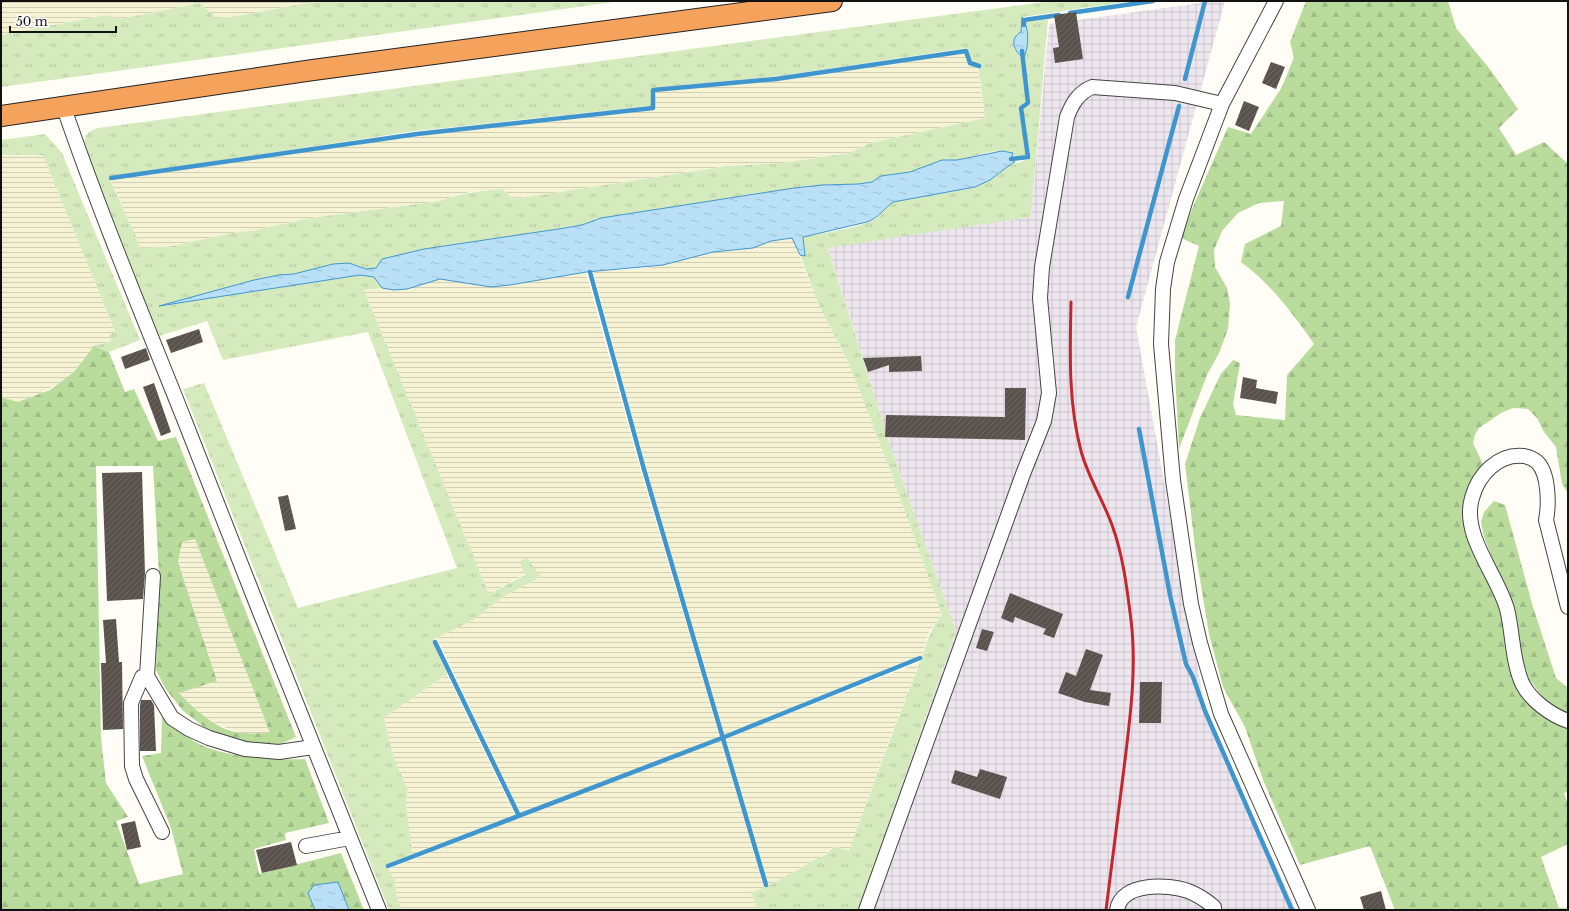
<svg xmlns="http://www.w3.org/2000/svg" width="1569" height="911" font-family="'Libre Baskerville',serif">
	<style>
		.industrial { fill: url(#industrial-grid) }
		.farmland { fill: url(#farmland-rules) }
		.grass { fill: url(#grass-tufts); fill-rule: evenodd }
		.forest { fill: url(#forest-firs); fill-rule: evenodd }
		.water { fill: url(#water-ripples); stroke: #3f96cf }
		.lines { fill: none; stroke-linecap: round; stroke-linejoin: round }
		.stream { stroke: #3f96cf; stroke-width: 4.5 }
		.building { fill: url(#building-hatch) }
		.minor-casing { stroke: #444; stroke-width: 16 }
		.highway-casing { stroke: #222; stroke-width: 22 }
		.minor { stroke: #fff; stroke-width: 14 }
		.highway { stroke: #f5a25d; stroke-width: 20 }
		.rail { stroke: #c4262e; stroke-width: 3 }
	</style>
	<defs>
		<pattern id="industrial-grid" width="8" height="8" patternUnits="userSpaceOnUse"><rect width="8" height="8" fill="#eee6ef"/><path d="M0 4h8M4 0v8" fill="none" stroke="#cbc4cc"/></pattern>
		<pattern id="farmland-rules" width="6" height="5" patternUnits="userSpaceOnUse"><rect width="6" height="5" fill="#f6f3d4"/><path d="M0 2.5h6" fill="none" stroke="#d2cfb5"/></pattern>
		<pattern id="grass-tufts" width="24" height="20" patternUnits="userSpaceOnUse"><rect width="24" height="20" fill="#d5ebbd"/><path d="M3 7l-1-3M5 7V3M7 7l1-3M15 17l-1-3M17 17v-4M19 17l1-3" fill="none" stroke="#b6c8a1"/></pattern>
		<pattern id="forest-firs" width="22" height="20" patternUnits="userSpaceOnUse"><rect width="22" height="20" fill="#b9dc9c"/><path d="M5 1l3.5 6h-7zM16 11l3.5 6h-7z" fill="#9ebc85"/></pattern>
		<pattern id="water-ripples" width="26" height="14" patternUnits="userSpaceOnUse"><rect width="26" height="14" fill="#b9e0f7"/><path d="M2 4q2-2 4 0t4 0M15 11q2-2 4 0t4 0" fill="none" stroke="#9ebfd3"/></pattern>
		<pattern id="building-hatch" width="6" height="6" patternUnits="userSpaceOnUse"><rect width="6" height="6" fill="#5a524d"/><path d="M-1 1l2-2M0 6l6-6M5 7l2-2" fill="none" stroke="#6d6662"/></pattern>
	</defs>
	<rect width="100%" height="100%" fill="#fffdf5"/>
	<path class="industrial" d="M 1215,1 L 1225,1 L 1136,327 L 1206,713 L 1296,910 L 858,910 L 956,631 L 892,451 L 828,247 L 1031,217 L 1049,24 Z"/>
	<path class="farmland" d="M 1,1 L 319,1 L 231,17 L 215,18 L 200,3 L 120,19 L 106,15 L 1,35 Z
		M 965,53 L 968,64 L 978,69 L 985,118 L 870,143 L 850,153 L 782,163 L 728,166 L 514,199 L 502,189 L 470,192 L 457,195 L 440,201 L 310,218 L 256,230 L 232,233 L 173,246 L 141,249 L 111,180 L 415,136 L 654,110 L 654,92 L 656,91 L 774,81 Z
		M 23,154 L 32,156 L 43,155 L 115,331 L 111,341 L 94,346 L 74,372 L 64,380 L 40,394 L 18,402 L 1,397 L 1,156 Z
		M 792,238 L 818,303 L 851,368 L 890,470 L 942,615 L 929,632 L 922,655 L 723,735 L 645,466 L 593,271 L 639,269 L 663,265 L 713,252 L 753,248 L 771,241 Z
		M 586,272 L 640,468 L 720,737 L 520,813 L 437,638 L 473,620 L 505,596 L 541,577 L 521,565 L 525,574 L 489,594 L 364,290 L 382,288 L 394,290 L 440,279 L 491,287 Z
		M 195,539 L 270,733 L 240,733 L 216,724 L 198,713 L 178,693 L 217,681 L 178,562 L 182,542 Z
		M 920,662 L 891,735 L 849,851 L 834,846 L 820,859 L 811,862 L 768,887 L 725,739 Z
		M 447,674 L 515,815 L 412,854 L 406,802 L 408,791 L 393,755 L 384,718 Z
		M 721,740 L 764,888 L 751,893 L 758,910 L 402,910 L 397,896 L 395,881 L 388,869 Z"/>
	<path class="grass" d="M 319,1 L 621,1 L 1,87 L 1,35 L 106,15 L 120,19 L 200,3 L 216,18 L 231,17 Z
		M 1052,1 L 1133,1 L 1022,17 L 1021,32 L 1017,34 L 1014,48 L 1021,56 L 1024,67 L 1026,102 L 1019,108 L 1026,155 L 1012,157 L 1013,153 L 1002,151 L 990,152 L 957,160 L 942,160 L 910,172 L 881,176 L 872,182 L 858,184 L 794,188 L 601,218 L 582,225 L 565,228 L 424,249 L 382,259 L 376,268 L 367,269 L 349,263 L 333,264 L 294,274 L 279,275 L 254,280 L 163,305 L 360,275 L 374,277 L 382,288 L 364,290 L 489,594 L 525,575 L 521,565 L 521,560 L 527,558 L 541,577 L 505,596 L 473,620 L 433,640 L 447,674 L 384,718 L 393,755 L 408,791 L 406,802 L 412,854 L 386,865 L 395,881 L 397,896 L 402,910 L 389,910 L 183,389 L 204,383 L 298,608 L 457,568 L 368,332 L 223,360 L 207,321 L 159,336 L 87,154 C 83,139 83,133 98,128 ZM 966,48 L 971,61 L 978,65 L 985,118 L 870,143 L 850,153 L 782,163 L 728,166 L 514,199 L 502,189 C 481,191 460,193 440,201 L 310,218 L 256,230 L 232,233 L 173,246 L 141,248 L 109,177 L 415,131 L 650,106 L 651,105 L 651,88 L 773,77 Z
		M 1048,19 L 1031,217 L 828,248 L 892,451 L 956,631 L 858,910 L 758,910 L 751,893 C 772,885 791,874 809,863 C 822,855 823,859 834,846 L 849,851 C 871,791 892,732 916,673 C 925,652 926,634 942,615 L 890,470 L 851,368 L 818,303 L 800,255 L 805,255 L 802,237 C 822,233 857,229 875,219 C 880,216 887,207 893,202 L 975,187 L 999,174 L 1006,167 L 1029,159 L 1023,109 L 1030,105 L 1025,55 L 1028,41 L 1026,22 Z
		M 45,134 L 62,153 L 140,340 L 109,352 L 94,346 L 111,341 L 110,335 L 115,331 L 43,155 C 29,156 16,154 1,155 L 1,140 Z"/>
	<path class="forest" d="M 1306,1 L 1448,1 L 1456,28 L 1489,68 L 1518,109 L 1499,128 L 1516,155 L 1544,142 L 1568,164 L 1568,493 L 1562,484 L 1556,447 L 1544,432 L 1537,418 L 1528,409 L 1513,408 L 1501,413 L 1479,428 L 1475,435 L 1473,443 L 1483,464 L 1475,472 L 1470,484 L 1462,511 L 1466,536 L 1482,565 L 1496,597 L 1504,627 L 1512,673 L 1568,727 L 1568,792 L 1564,793 L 1568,804 L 1568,844 L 1541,857 L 1559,908 L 1568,908 L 1568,910 L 1395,910 L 1370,846 L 1300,865 L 1263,780 L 1245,727 L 1223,687 L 1209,634 L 1196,555 L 1185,464 L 1200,418 L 1214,388 L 1221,374 L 1233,360 L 1240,363 L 1233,404 L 1236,415 L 1285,420 L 1287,375 L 1314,344 C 1293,314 1271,284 1241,262 L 1245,244 L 1281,226 L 1284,201 L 1259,203 L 1238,213 L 1222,231 L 1214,250 L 1215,267 L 1227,288 L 1230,304 L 1228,329 L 1219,353 L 1207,375 L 1179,449 L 1175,374 L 1175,340 L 1199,246 L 1181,238 L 1195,202 L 1228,127 L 1251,134 L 1282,87 L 1294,57 L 1290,42 Z
		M 94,346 L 109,352 L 125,392 L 134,389 L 158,441 L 176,437 L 296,737 L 281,744 L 264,745 L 242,742 L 211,732 L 183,711 L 165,688 L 156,670 L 159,573 L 153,466 L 96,466 L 101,738 L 106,783 L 128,817 L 116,821 L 139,884 L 183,874 L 171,828 L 142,756 L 161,753 L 162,717 C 173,726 186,737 199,744 C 229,758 272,760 305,759 L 329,823 L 285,833 L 286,840 L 254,849 L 259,874 L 341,853 L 364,910 L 349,910 L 338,882 L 314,885 L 308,893 L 315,910 L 1,910 L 1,397 L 18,402 L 50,390 L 74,372 ZM 195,539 L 270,733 C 261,733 251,734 241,733 C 218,731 194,709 179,693 L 217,681 L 178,562 L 182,542 Z
		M 1494,501 L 1505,505 L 1533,607 L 1556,678 L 1568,688 L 1568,713 L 1557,710 L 1542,696 L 1528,678 L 1505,589 L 1484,537 L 1481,522 L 1484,512 Z"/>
	<path class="water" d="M 1022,17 C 1029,27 1029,44 1025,55 L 1021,56 C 1013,49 1010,38 1021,32 Z
		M 1002,151 L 1013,153 L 1011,159 L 1015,162 L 1007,167 L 990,180 L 975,187 L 893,202 C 884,209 878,218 867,222 L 803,237 L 805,256 L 800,255 L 792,238 L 771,241 L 753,248 L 713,252 L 663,265 L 586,272 L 510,285 L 491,287 L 440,279 L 407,289 L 394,290 L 382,288 L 374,277 L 360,275 L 159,306 L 254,280 L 279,275 L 294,274 L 333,264 L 349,263 L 366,269 L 376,268 L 382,259 L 424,249 L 565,228 L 582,225 L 601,218 L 794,188 L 823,185 L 858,184 L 872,182 L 881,176 L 910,172 L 942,160 L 957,160 Z
		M 338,882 L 349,910 L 315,910 L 308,893 L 314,885 Z"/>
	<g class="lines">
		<path class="stream" d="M 1070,13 L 1153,1
			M 1024,25 L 1024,20 L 1059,15
			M 1185,79 L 1205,1
			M 1011,159 L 1028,157 L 1021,108 L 1028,103 L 1022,51
			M 111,178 L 417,134 L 653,108 L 653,90 L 776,79 L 966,51 L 970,63 L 979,66
			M 590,272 L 643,466 L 766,885
			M 1128,297 L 1179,106
			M 1139,429 L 1170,595 L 1186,664 L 1193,677 L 1205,711 L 1292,910
			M 435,642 L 519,816
			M 388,866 L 722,738 L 920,658"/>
	</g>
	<path class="building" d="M 1076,12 L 1083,59 L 1055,63 L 1053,48 L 1059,47 L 1054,15 Z
		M 1271,62 L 1285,67 L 1276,89 L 1262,83 Z
		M 1244,101 L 1259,107 L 1249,131 L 1235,125 Z
		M 199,329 L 203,342 L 171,353 L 166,340 Z
		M 146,348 L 150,360 L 125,369 L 121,357 Z
		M 921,356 L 922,371 L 889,372 L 889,365 L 868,372 L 863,358 Z
		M 1243,377 L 1257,380 L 1256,388 L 1278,392 L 1276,404 L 1240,398 Z
		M 154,383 L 171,432 L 161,436 L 143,387 Z
		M 1005,388 L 1026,388 L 1025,440 L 885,437 L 886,415 L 1005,417 Z
		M 142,472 L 145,573 L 143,599 L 107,601 L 102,473 Z
		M 288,495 L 296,529 L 285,531 L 278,497 Z
		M 1010,593 L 1063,614 L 1054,638 L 1043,634 L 1046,629 L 1015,617 L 1013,623 L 1001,618 Z
		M 116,619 L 119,662 L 122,662 L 123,729 L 103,730 L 101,663 L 106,663 L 103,620 Z
		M 982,629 L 994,632 L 987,651 L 976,648 Z
		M 1086,649 L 1103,655 L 1090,690 L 1111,693 L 1109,706 L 1085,702 L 1058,693 L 1066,672 L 1076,676 Z
		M 1140,682 L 1162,682 L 1161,723 L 1139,723 Z
		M 141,700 L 151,700 L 154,705 L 156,751 L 140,751 L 140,705 Z
		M 980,769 L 1007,777 L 1000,799 L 951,783 L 955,770 L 977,777 Z
		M 135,821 L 141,847 L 127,850 L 121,824 Z
		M 291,842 L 297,865 L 262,873 L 256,850 Z
		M 1381,891 L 1386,910 L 1364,910 L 1360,897 Z"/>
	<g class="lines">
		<g class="minor-casing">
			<path id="minor" d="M 1276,1 L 1222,104 L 1186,199 L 1167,262 L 1163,289 L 1161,344 L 1173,480 L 1191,604 L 1200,643 L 1221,714 L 1308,910
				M 64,108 C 100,213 143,316 184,419 C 248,583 313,747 379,910
				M 153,576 L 147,676 L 172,718 L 189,729 L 209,738 L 245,749 L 279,752 L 313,747
				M 1568,607 L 1546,520 C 1549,505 1549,473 1537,462 C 1533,458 1529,457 1524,456 C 1498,453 1478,475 1472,498 C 1461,535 1497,574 1507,609 C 1513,633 1512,660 1522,683 C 1530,700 1551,715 1568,721
				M 147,676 L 142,677 L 131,703 L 132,766 L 136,779 L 162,832
				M 306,846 L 350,838
				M 866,910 L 1023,474 L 1044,421 L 1049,393 L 1040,298 L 1042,267 L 1067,117 C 1072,104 1078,93 1092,87 L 1175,93 L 1222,104
				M 1117,910 C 1121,882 1168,884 1188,891 C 1198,895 1206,900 1214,907 L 1214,910"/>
		</g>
		<g class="highway-casing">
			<path id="highway" d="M 1,116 L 313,70 L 832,1"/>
		</g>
		<use href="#minor" class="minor"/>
		<use href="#highway" class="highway"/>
		<path class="rail" d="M 1071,302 C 1070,352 1068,402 1081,451 C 1088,477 1103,500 1112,525 C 1123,555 1127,588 1131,620 C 1137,669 1130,719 1124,768 C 1118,815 1112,863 1106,910"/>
	</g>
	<rect width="1569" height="911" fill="none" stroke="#111111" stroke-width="4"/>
	<path d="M10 26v6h106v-6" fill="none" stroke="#111111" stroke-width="2"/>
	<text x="16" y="26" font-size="12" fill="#111111" stroke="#ffffff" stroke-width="3" paint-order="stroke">50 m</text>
</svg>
